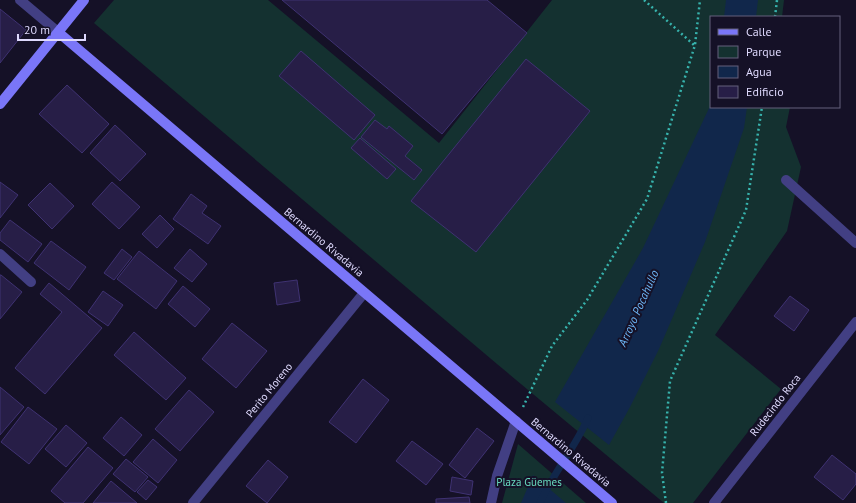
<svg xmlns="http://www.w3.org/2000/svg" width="856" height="503" font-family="'PT Sans',sans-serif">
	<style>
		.green { fill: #143130 }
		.water { fill: #11274b }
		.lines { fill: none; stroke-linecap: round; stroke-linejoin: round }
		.stream { stroke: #11274b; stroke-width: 7 }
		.building { fill: #271e47; stroke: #3f3272 }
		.path { stroke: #37b3ad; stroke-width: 2.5; stroke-dasharray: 2 3; stroke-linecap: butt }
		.lane { stroke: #423f83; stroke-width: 10 }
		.street { stroke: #423f83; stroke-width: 10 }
		.secondary { stroke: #7a76f8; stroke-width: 10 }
		.labels { text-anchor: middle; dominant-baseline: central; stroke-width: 4; stroke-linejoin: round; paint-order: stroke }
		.street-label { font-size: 11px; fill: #ded9fd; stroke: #151127 }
		.park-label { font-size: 11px; fill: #68dabf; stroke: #151127 }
		.water-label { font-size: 12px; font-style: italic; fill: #6db6f7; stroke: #151127 }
	</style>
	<rect width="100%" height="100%" fill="#151127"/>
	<path class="green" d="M 114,0 L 268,0 L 439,143 L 552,0 L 784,0 L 782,17 L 711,17 L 711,107 L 790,107 L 786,127 L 801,167 L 787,231 L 715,335 L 781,389 L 693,503 L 664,503 L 497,364 L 94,23 Z
		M 518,444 L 586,503 L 502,503 Z"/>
	<path class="water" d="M 726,0 L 758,0 L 756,17 L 724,17 Z
		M 711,104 L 711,107 L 747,107 L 744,128 L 705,242 L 659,349 L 630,407 L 609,445 L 555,402 L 643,248 Z
		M 533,475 L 566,503 L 521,503 Z"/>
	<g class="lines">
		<path class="stream" d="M 540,503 C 553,473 575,448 588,418"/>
	</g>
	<path class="building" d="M 282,0 L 487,0 L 527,33 L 442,134 Z
		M 0,9 L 26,30 L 0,63 Z
		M 301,51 L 375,115 L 354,140 L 279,76 Z
		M 526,59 L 590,111 L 476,252 L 411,201 Z
		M 67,85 L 109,124 L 82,153 L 39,114 Z
		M 375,120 L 387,129 L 389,126 L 413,146 L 405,156 L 422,170 L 414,180 L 361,137 Z
		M 115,125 L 146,154 L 120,181 L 90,153 Z
		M 360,138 L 396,169 L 387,179 L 351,148 Z
		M 0,182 L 18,195 L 0,218 Z
		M 112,182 L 140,207 L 119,229 L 92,204 Z
		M 50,183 L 74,206 L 52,229 L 28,205 Z
		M 191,194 L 207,206 L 202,213 L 221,226 L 208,244 L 173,219 Z
		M 160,215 L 174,229 L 157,248 L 142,234 Z
		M 10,220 L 42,244 L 28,262 L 0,240 L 0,233 Z
		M 51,241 L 86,267 L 69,290 L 34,263 Z
		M 122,249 L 132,257 L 114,280 L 104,273 Z
		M 190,249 L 207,264 L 192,282 L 174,268 Z
		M 139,251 L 177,281 L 156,309 L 117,279 Z
		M 0,275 L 1,275 L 22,292 L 0,319 Z
		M 297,280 L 300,301 L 277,305 L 274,283 Z
		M 49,283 L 102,328 L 45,394 L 15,368 L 62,312 L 40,294 Z
		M 183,286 L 210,309 L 195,327 L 168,304 Z
		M 103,291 L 123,305 L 108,326 L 88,312 Z
		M 790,296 L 809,310 L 794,331 L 774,316 Z
		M 232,323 L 267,351 L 236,388 L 202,359 Z
		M 134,332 L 186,378 L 166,400 L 114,355 Z
		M 363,379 L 389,400 L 356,443 L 329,422 Z
		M 0,387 L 24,407 L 0,435 Z
		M 189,390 L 214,412 L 180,451 L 155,429 Z
		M 28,407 L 57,429 L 29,464 L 1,442 Z
		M 121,417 L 142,435 L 124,456 L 103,438 Z
		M 66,425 L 87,443 L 66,467 L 45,449 Z
		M 477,428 L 494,441 L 465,478 L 449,465 Z
		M 153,439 L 177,460 L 158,483 L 133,462 Z
		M 412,441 L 443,464 L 426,485 L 396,461 Z
		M 88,447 L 113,468 L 83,503 L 65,503 L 51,491 Z
		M 832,455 L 856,474 L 856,484 L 843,500 L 814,477 Z
		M 126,459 L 148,477 L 135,492 L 113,474 Z
		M 268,460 L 288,477 L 267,503 L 246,486 Z
		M 452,477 L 473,481 L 471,495 L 450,491 Z
		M 148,480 L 157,487 L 146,500 L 137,492 Z
		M 111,481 L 137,503 L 93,503 Z
		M 469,497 L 470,503 L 436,503 L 436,499 Z"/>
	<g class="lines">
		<path class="path" d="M 644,0 L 694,45
			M 775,17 L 777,0
			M 523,407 L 552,346 L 587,300 L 647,199 L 695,45 L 700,0
			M 666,503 L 662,473 L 670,381 L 746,210 L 762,107"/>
		<path class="lane" d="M 0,254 L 31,282"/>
		<path class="street" d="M 20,0 L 58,32
			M 786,180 L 856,243
			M 193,503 L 364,293
			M 491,503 L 497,476 L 516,421
			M 714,503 L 856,322"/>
		<path class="secondary" d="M 58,32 L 612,503
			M 0,104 L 84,0"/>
	</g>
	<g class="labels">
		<g class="street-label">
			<text transform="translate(324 242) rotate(40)">Bernardino Rivadavia</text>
			<text transform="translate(269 390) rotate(-51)">Perito Moreno</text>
			<text transform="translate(775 405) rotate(-52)">Rudecindo Roca</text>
			<text transform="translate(571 452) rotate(40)">Bernardino Rivadavia</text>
		</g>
		<g class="park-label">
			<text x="529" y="482">Plaza Güemes</text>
		</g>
		<g class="water-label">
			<text transform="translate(638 308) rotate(-66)">Arroyo Pocahullo</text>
		</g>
	</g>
	<rect x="710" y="16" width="130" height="92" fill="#151127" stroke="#65617d"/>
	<rect x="718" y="29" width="20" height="6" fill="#7a76f8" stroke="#65617d"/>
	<text x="746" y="36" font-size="12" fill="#ded9fd">Calle</text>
	<rect x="718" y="46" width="20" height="12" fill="#143130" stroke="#65617d"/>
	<text x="746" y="56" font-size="12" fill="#ded9fd">Parque</text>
	<rect x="718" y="66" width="20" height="12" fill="#11274b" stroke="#65617d"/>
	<text x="746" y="76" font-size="12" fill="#ded9fd">Agua</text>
	<rect x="718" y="86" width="20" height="12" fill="#271e47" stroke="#65617d"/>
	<text x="746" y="96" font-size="12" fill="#ded9fd">Edificio</text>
	<path d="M18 34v6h67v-6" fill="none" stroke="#ded9fd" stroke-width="2"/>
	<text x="24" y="34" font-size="12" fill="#ded9fd" stroke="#151127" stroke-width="3" paint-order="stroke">20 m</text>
</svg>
